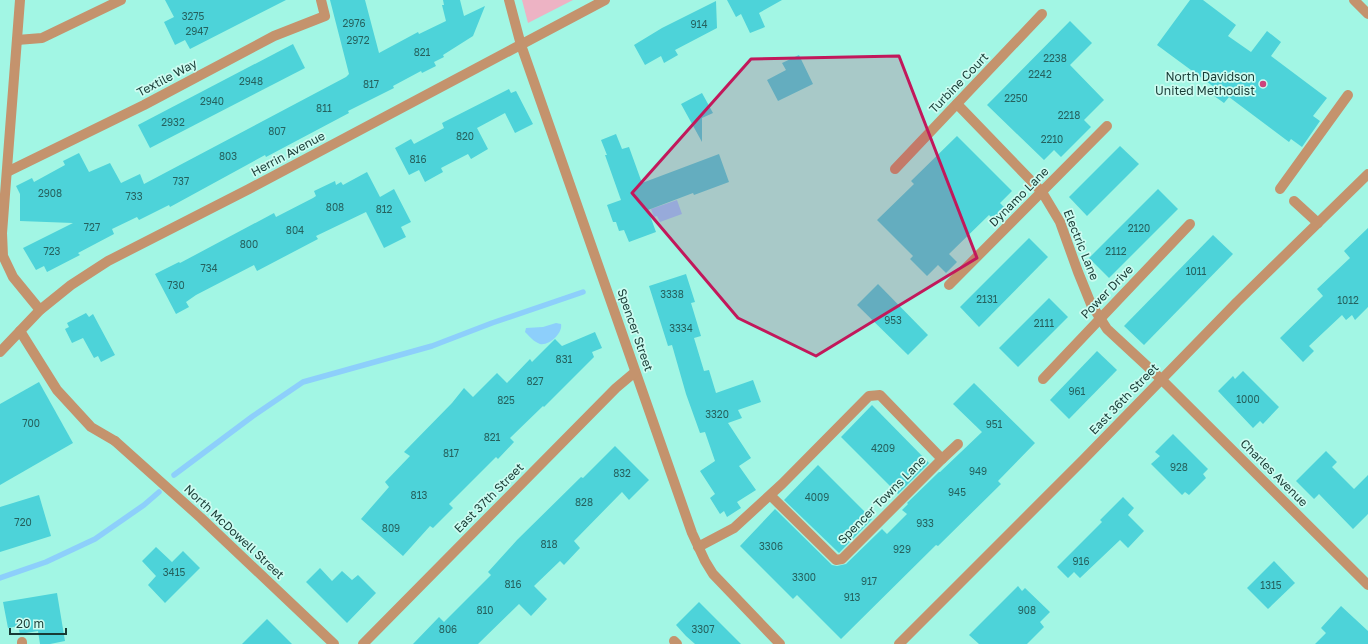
<svg xmlns="http://www.w3.org/2000/svg" width="1368" height="644" viewBox="0 0 1368 644" font-family="'Golos Text',sans-serif">
<style>
.green{fill:#edb3c4}
.water{fill:#8dcffb}
.lines{fill:none;stroke-linecap:round;stroke-linejoin:round}
.stream{stroke:#8dcffb;stroke-width:5.5}
.building{fill:#4dd3d9}
.service{stroke:#c4936d;stroke-width:10}
.minor{stroke:#c4936d;stroke-width:10}
.tertiary{stroke:#c4936d;stroke-width:10}
.marked{fill:#c2185b;fill-opacity:0.2;stroke:#c2185b;stroke-width:3;stroke-linejoin:round}
.poi-dot{fill:#ce447c;stroke:#ccfcf1;stroke-width:1.5}
.labels{text-anchor:middle;stroke-width:3.5;stroke-linejoin:round;paint-order:stroke}
.number-label{font-size:10px;fill:#25615e}
.poi-label{font-size:12px;fill:#183b35;stroke:#ccfcf1;text-anchor:end}
.street-label{font-size:12px;fill:#183b35;stroke:#ccfcf1}
</style>
<rect width="100%" height="100%" fill="#a2f6e4"/>
<path class="green" d="M 522,0 L 573,0 L 528,23 Z"/>
<g class="water">
<path d="M 677,200 L 682,214 L 660,222 L 657,216 L 654,217 L 651,209 Z"/>
<path d="M 556,323 L 561,324 C 563,333 549,346 540,344 C 534,342 529,336 525,332 L 526,328 L 543,327 Z"/>
</g>
<g class="lines">
<g class="stream">
<path d="M 174,475 L 253,416 L 303,382 L 432,346 L 492,323 L 583,292"/>
<path d="M 0,578 L 46,562 L 95,539 L 144,505 L 159,492"/>
</g>
</g>
<g class="building">
<path d="M 165,0 L 286,0 L 190,49 L 185,40 L 175,45 L 164,22 L 174,17 Z"/>
<path d="M 330,0 L 365,0 L 379,53 L 418,32 L 419,34 L 446,21 L 442,5 L 444,5 L 443,0 L 460,0 L 464,16 L 485,6 L 473,36 L 443,55 L 444,57 L 434,62 L 436,66 L 422,73 L 421,71 L 393,86 L 394,88 L 348,111 L 349,113 L 266,157 L 265,155 L 170,207 L 169,205 L 139,220 L 137,217 L 112,229 L 114,234 L 78,253 L 80,255 L 47,272 L 44,266 L 36,270 L 23,248 L 73,223 L 20,221 L 20,194 L 16,186 L 32,178 L 34,182 L 65,165 L 63,161 L 79,153 L 89,172 L 110,163 L 121,183 L 140,174 L 144,184 L 346,77 L 349,74 Z"/>
<path d="M 727,0 L 782,0 L 759,13 L 765,27 L 750,33 L 741,14 L 736,17 Z"/>
<path d="M 1190,0 L 1203,0 L 1236,25 L 1228,36 L 1251,52 L 1267,31 L 1281,42 L 1271,56 L 1327,98 L 1313,116 L 1320,121 L 1302,147 L 1291,139 L 1289,142 L 1229,97 L 1224,103 L 1210,93 L 1214,87 L 1157,45 Z"/>
<path d="M 716,1 L 717,28 L 675,50 L 678,55 L 664,63 L 661,56 L 645,65 L 634,45 L 662,28 Z"/>
<path d="M 1070,21 L 1092,43 L 1070,65 L 1104,100 L 1084,120 L 1091,127 L 1061,157 L 1054,150 L 1044,160 L 987,105 Z"/>
<path d="M 293,44 L 305,68 L 150,148 L 138,125 Z"/>
<path d="M 799,55 L 813,84 L 778,101 L 767,80 L 786,70 L 782,63 Z"/>
<path d="M 509,89 L 511,93 L 516,91 L 533,124 L 515,133 L 505,113 L 477,128 L 488,149 L 471,159 L 468,154 L 441,168 L 443,172 L 425,182 L 419,170 L 409,175 L 395,148 L 411,139 L 414,144 L 444,128 L 442,123 Z"/>
<path d="M 702,93 L 713,113 L 702,118 L 702,142 L 681,104 Z"/>
<path d="M 616,134 L 622,149 L 629,147 L 642,183 L 719,154 L 729,182 L 694,195 L 693,193 L 648,210 L 656,232 L 629,242 L 624,230 L 619,231 L 616,222 L 613,222 L 607,205 L 621,200 L 605,155 L 607,155 L 601,140 Z"/>
<path d="M 957,136 L 1012,191 L 1000,203 L 1008,211 L 997,223 L 989,215 L 949,254 L 957,262 L 946,273 L 938,265 L 927,276 L 910,259 L 913,256 L 877,220 L 914,184 L 911,181 Z"/>
<path d="M 1120,146 L 1139,164 L 1087,216 L 1069,197 Z"/>
<path d="M 367,172 L 380,197 L 394,189 L 411,222 L 401,227 L 406,237 L 384,248 L 366,212 L 316,236 L 318,239 L 257,271 L 254,265 L 196,295 L 186,302 L 189,307 L 176,314 L 155,274 L 179,262 L 180,263 L 274,213 L 276,217 L 313,198 L 316,196 L 314,191 L 335,181 L 336,185 L 341,182 L 343,185 Z"/>
<path d="M 1158,189 L 1178,209 L 1109,278 L 1089,258 Z"/>
<path d="M 1368,228 L 1368,307 L 1355,320 L 1352,315 L 1346,320 L 1342,315 L 1309,346 L 1314,351 L 1303,362 L 1280,338 L 1323,296 L 1317,289 L 1350,258 L 1344,251 Z"/>
<path d="M 1213,235 L 1233,254 L 1144,345 L 1124,326 Z"/>
<path d="M 1029,238 L 1048,257 L 979,327 L 960,307 Z"/>
<path d="M 686,274 L 695,302 L 691,303 L 701,336 L 694,338 L 704,371 L 709,370 L 716,393 L 753,380 L 761,402 L 738,410 L 742,418 L 728,423 L 751,458 L 739,466 L 756,490 L 737,502 L 741,508 L 727,517 L 724,511 L 720,514 L 710,498 L 715,494 L 700,471 L 715,461 L 705,432 L 700,433 L 686,394 L 672,345 L 668,346 L 649,286 Z"/>
<path d="M 878,284 L 928,335 L 908,355 L 857,305 Z"/>
<path d="M 1049,298 L 1068,317 L 1018,367 L 999,348 Z"/>
<path d="M 86,313 L 89,317 L 93,314 L 115,355 L 101,362 L 98,356 L 94,358 L 83,338 L 72,343 L 65,329 L 69,327 L 67,323 Z"/>
<path d="M 595,332 L 602,348 L 592,352 L 594,357 L 544,407 L 543,406 L 510,438 L 514,442 L 498,459 L 496,457 L 449,504 L 453,508 L 433,528 L 430,526 L 403,556 L 361,519 L 389,487 L 385,482 L 410,456 L 404,452 L 452,403 L 464,388 L 473,397 L 497,373 L 507,383 L 530,359 L 532,362 L 555,339 L 562,346 Z"/>
<path d="M 1097,351 L 1117,370 L 1069,419 L 1050,400 Z"/>
<path d="M 1243,371 L 1279,407 L 1263,424 L 1260,421 L 1253,428 L 1218,391 L 1233,376 L 1235,379 Z"/>
<path d="M 39,382 L 73,443 L 0,485 L 0,404 Z"/>
<path d="M 974,383 L 1035,443 L 998,481 L 1001,484 L 938,546 L 936,545 L 841,639 L 797,595 L 793,599 L 740,546 L 775,509 L 832,565 L 837,566 L 846,564 L 882,529 L 887,534 L 907,514 L 902,510 L 908,504 L 907,503 L 939,472 L 940,472 L 982,432 L 953,404 Z"/>
<path d="M 872,405 L 929,463 L 898,494 L 841,437 Z"/>
<path d="M 1173,434 L 1208,469 L 1203,474 L 1206,478 L 1189,495 L 1185,492 L 1182,495 L 1151,464 L 1160,456 L 1155,452 Z"/>
<path d="M 615,446 L 649,480 L 629,500 L 622,492 L 574,541 L 580,548 L 564,565 L 560,561 L 534,586 L 547,599 L 531,616 L 519,604 L 478,644 L 413,644 L 439,617 L 444,622 L 491,575 L 488,572 L 517,540 L 581,477 L 583,478 Z"/>
<path d="M 1326,451 L 1337,462 L 1332,467 L 1354,489 L 1368,475 L 1368,514 L 1353,529 L 1319,494 L 1314,499 L 1296,481 Z"/>
<path d="M 818,465 L 872,519 L 839,553 L 784,500 Z"/>
<path d="M 39,495 L 51,536 L 0,552 L 0,507 Z"/>
<path d="M 1123,497 L 1134,508 L 1128,515 L 1144,531 L 1128,548 L 1120,540 L 1080,578 L 1074,572 L 1068,578 L 1057,567 L 1102,522 L 1100,520 Z"/>
<path d="M 156,547 L 172,562 L 183,551 L 200,568 L 165,603 L 148,585 L 156,576 L 142,561 Z"/>
<path d="M 1274,561 L 1295,583 L 1268,609 L 1247,588 Z"/>
<path d="M 320,568 L 332,581 L 342,571 L 352,580 L 358,575 L 376,593 L 347,623 L 306,582 Z"/>
<path d="M 1018,586 L 1022,591 L 1025,588 L 1050,612 L 1040,622 L 1044,627 L 1027,644 L 979,644 L 969,635 Z"/>
<path d="M 57,593 L 65,641 L 50,644 L 40,644 L 38,631 L 20,634 L 18,626 L 8,628 L 3,602 Z"/>
<path d="M 699,602 L 741,644 L 695,644 L 686,636 L 676,625 Z"/>
<path d="M 1341,606 L 1368,631 L 1368,644 L 1315,644 L 1326,633 L 1321,628 Z"/>
<path d="M 267,619 L 292,644 L 242,644 Z"/>
</g>
<g class="lines">
<g class="service">
<path d="M 1354,0 L 1368,14"/>
<path d="M 895,169 L 1042,14"/>
<path d="M 1280,189 L 1348,95"/>
<path d="M 1294,201 L 1318,223"/>
<path d="M 949,285 L 1107,126"/>
<path d="M 20,331 L 57,390 L 91,427 L 115,441"/>
<path d="M 1043,379 L 1190,224"/>
<path d="M 942,459 L 958,444"/>
<path d="M 22,642 L 22,644"/>
</g>
<g class="minor">
<path d="M 20,0 L 2,233 L 3,256 L 13,277 L 40,310"/>
<path d="M 509,0 L 521,45 L 692,533 L 705,561 L 713,574 L 780,644"/>
<path d="M 17,40 L 42,38 L 121,0"/>
<path d="M 957,104 L 1042,192 L 1060,222 L 1078,272 L 1091,304 L 1107,329 L 1161,379 L 1368,585"/>
<path d="M 7,172 L 144,105 L 274,36 L 325,16 L 321,0"/>
<path d="M 0,352 L 40,310 L 71,285 L 108,261 L 249,189 L 605,0"/>
<path d="M 115,441 L 201,518 L 334,644"/>
<path d="M 698,547 L 734,528 L 782,484 L 869,396 L 880,395 L 942,459 L 842,559 L 836,560 L 770,495"/>
<path d="M 674,641 L 677,644"/>
<path d="M 363,644 L 616,388 L 635,372"/>
</g>
<path class="tertiary" d="M 899,644 L 1083,460 L 1237,302 L 1368,174"/>
</g>
<path class="marked" d="M 899,56 L 977,258 L 816,356 L 738,318 L 632,193 L 751,59 Z"/>
<circle class="poi-dot" cx="1263" cy="84" r="4"/>
<g class="labels">
<g class="number-label">
<text x="193" y="20">3275</text>
<text x="354" y="27">2976</text>
<text x="699" y="28">914</text>
<text x="197" y="35">2947</text>
<text x="358" y="44">2972</text>
<text x="422" y="56">821</text>
<text x="1055" y="62">2238</text>
<text x="1040" y="78">2242</text>
<text x="251" y="85">2948</text>
<text x="371" y="88">817</text>
<text x="1016" y="102">2250</text>
<text x="212" y="105">2940</text>
<text x="324" y="112">811</text>
<text x="1069" y="119">2218</text>
<text x="173" y="126">2932</text>
<text x="277" y="135">807</text>
<text x="465" y="140">820</text>
<text x="1052" y="143">2210</text>
<text x="228" y="160">803</text>
<text x="418" y="163">816</text>
<text x="181" y="185">737</text>
<text x="50" y="197">2908</text>
<text x="134" y="200">733</text>
<text x="335" y="211">808</text>
<text x="384" y="213">812</text>
<text x="92" y="231">727</text>
<text x="1139" y="232">2120</text>
<text x="295" y="234">804</text>
<text x="249" y="248">800</text>
<text x="52" y="255">723</text>
<text x="1116" y="255">2112</text>
<text x="209" y="272">734</text>
<text x="1196" y="275">1011</text>
<text x="176" y="289">730</text>
<text x="672" y="298">3338</text>
<text x="987" y="303">2131</text>
<text x="1348" y="304">1012</text>
<text x="893" y="324">953</text>
<text x="1044" y="327">2111</text>
<text x="681" y="332">3334</text>
<text x="564" y="363">831</text>
<text x="535" y="385">827</text>
<text x="1077" y="395">961</text>
<text x="1248" y="403">1000</text>
<text x="506" y="404">825</text>
<text x="717" y="418">3320</text>
<text x="31" y="427">700</text>
<text x="994" y="428">951</text>
<text x="492" y="441">821</text>
<text x="883" y="452">4209</text>
<text x="451" y="457">817</text>
<text x="1179" y="471">928</text>
<text x="978" y="475">949</text>
<text x="622" y="477">832</text>
<text x="957" y="496">945</text>
<text x="419" y="499">813</text>
<text x="817" y="501">4009</text>
<text x="584" y="506">828</text>
<text x="23" y="526">720</text>
<text x="925" y="527">933</text>
<text x="391" y="532">809</text>
<text x="549" y="548">818</text>
<text x="771" y="550">3306</text>
<text x="902" y="553">929</text>
<text x="1081" y="565">916</text>
<text x="174" y="576">3415</text>
<text x="804" y="581">3300</text>
<text x="869" y="585">917</text>
<text x="513" y="588">816</text>
<text x="1271" y="589">1315</text>
<text x="852" y="601">913</text>
<text x="485" y="614">810</text>
<text x="1027" y="614">908</text>
<text x="448" y="633">806</text>
<text x="703" y="633">3307</text>
</g>
<g class="poi-label">
<text x="1255" y="81">North Davidson<tspan x="1255" dy="14">United Methodist</tspan></text>
</g>
<g class="street-label">
<text transform="translate(167 78) rotate(-28)" y="4">Textile Way</text>
<text transform="translate(959 83) rotate(-46)" y="4">Turbine Court</text>
<text transform="translate(288 154) rotate(-28)" y="4">Herrin Avenue</text>
<text transform="translate(1019 197) rotate(-45)" y="4">Dynamo Lane</text>
<text transform="translate(1081 245) rotate(68)" y="4">Electric Lane</text>
<text transform="translate(1107 292) rotate(-46)" y="4">Power Drive</text>
<text transform="translate(635 330) rotate(71)" y="4">Spencer Street</text>
<text transform="translate(1124 399) rotate(-46)" y="4">East 36th Street</text>
<text transform="translate(1274 473) rotate(45)" y="4">Charles Avenue</text>
<text transform="translate(489 498) rotate(-45)" y="4">East 37th Street</text>
<text transform="translate(882 500) rotate(-45)" y="4">Spencer Towns Lane</text>
<text transform="translate(234 532) rotate(43)" y="4">North McDowell Street</text>
</g>
</g>
<path d="M10 628v6h56v-6" fill="none" stroke="#183b35" stroke-width="2"/>
<text x="16" y="628" font-size="12" fill="#183b35" stroke="#ccfcf1" stroke-width="3" paint-order="stroke">20 m</text>
</svg>
